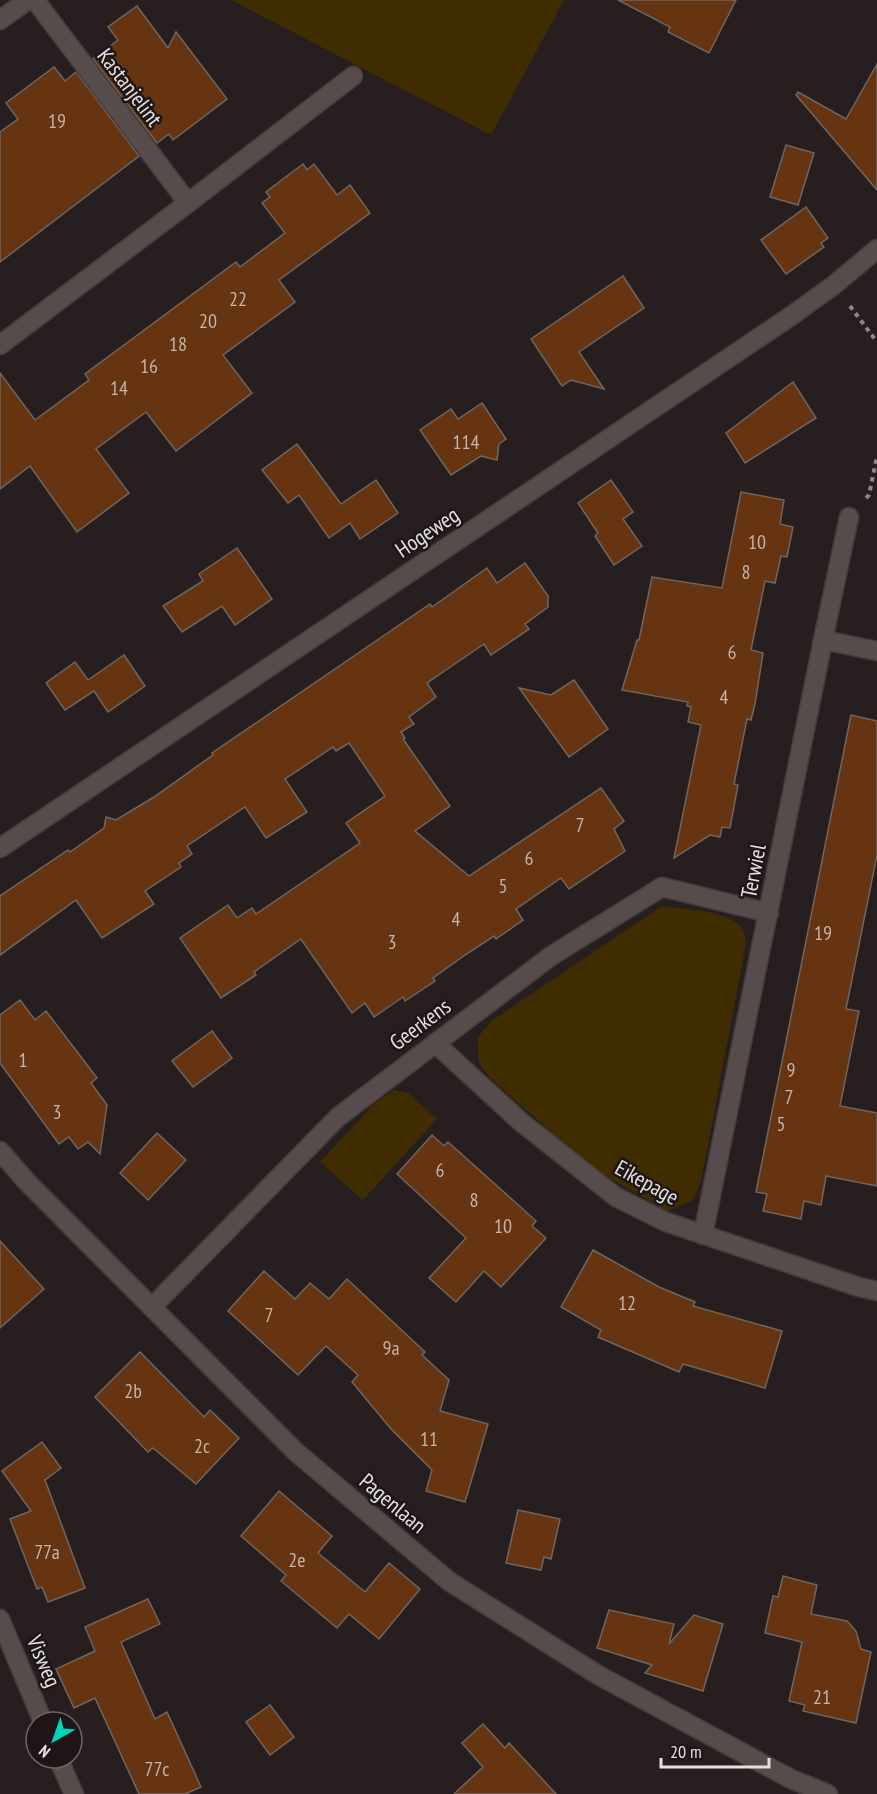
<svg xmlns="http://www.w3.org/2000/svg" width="877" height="1794" viewBox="0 0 877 1794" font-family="'PT Sans Narrow',sans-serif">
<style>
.green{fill:#3f2c00}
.building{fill:#663410;stroke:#6e6661;stroke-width:1.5}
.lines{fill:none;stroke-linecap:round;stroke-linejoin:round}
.lane-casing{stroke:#433c3c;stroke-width:21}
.street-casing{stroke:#433c3c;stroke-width:21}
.path{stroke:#8e8787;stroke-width:4;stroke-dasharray:4.5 4.5;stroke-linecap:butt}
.lane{stroke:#554c4b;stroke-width:18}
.street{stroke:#554c4b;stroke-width:18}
.labels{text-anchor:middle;stroke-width:5;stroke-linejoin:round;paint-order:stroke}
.number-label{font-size:20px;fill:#c5b4ab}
.street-label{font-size:22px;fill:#e5dfdf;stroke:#1e1616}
</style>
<rect width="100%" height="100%" fill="#271f1f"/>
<g class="green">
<path d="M 231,0 L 564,0 L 491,135 Z"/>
<path d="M 662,906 C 682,909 732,910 743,930 C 745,934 745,940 746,944 L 701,1182 L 692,1201 L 667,1211 L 592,1168 L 490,1078 L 479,1063 L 478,1049 L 478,1037 L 490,1022 Z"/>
<path d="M 394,1090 L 408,1093 L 437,1119 L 363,1200 L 320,1162 L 375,1103 Z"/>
</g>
<g class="building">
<path d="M 618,0 L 736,0 L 709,53 L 668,32 L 670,27 Z"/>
<path d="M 137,6 L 168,48 L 176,32 L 227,99 L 173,140 L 169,134 L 157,143 L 93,59 L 118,40 L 108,27 Z"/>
<path d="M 877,64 L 877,190 L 796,95 L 798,92 L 846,119 Z"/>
<path d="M 54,67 L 65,81 L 76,72 L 139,156 L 0,262 L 0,132 L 18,119 L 6,103 Z"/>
<path d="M 786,145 L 814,153 L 798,205 L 770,197 Z"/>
<path d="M 303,164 L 307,170 L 314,164 L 337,195 L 350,185 L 370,213 L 279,280 L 295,302 L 223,355 L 252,393 L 176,451 L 146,412 L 96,449 L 129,493 L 77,532 L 30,466 L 0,489 L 0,373 L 35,420 L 89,380 L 85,374 L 236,262 L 240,267 L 285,233 L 262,203 L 270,197 L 266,192 Z"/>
<path d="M 806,207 L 828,238 L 821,243 L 824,247 L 786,274 L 761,240 Z"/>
<path d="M 623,276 L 644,308 L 579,352 L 604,389 L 571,380 L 562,386 L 531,339 Z"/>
<path d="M 793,382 L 816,418 L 745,463 L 726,433 Z"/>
<path d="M 482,403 L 506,439 L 499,444 L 497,460 L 481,456 L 451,475 L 420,430 L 451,409 L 458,419 Z"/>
<path d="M 297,444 L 341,504 L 376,480 L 398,513 L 360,539 L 350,523 L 329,538 L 299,495 L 288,503 L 262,470 Z"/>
<path d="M 611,480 L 633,512 L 623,519 L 642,546 L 614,565 L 595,536 L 598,533 L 578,503 Z"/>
<path d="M 741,492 L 784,500 L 780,524 L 793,527 L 787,557 L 781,556 L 775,583 L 765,581 L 751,650 L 763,653 L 755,704 L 751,720 L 747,719 L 734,784 L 738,785 L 730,828 L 722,827 L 720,837 L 710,835 L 674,858 L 701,725 L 688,722 L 691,707 L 687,706 L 688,702 L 622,690 L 637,640 L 639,640 L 652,577 L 722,588 Z"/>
<path d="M 237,548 L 272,599 L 235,625 L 222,606 L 182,632 L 163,606 L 203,581 L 199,574 Z"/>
<path d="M 525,563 L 548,596 L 548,607 L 525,624 L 529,629 L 491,655 L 484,644 L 427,683 L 436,697 L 409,717 L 414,724 L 401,732 L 405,738 L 403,739 L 450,806 L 415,831 L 469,876 L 601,788 L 624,821 L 614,829 L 625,851 L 569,889 L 561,878 L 516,909 L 523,920 L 496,939 L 494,936 L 465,955 L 433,978 L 435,981 L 405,1001 L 403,997 L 374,1017 L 365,1003 L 352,1013 L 301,939 L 254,972 L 256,975 L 221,998 L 180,938 L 228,905 L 237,918 L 252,908 L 256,914 L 360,843 L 346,823 L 385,796 L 349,743 L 336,751 L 333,747 L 285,779 L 307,812 L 266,838 L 245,807 L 187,846 L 192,854 L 179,863 L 181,867 L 145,891 L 154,904 L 102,938 L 76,900 L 0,955 L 0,896 L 68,850 L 70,852 L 104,828 L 106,817 L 116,820 L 154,797 L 213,755 L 212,753 L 430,604 L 432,607 L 487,568 L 497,583 Z"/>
<path d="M 124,655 L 145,686 L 108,712 L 94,691 L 65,710 L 46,683 L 75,662 L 88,680 Z"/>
<path d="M 574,680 L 608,729 L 569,757 L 519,688 L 551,695 Z"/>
<path d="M 851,715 L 877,721 L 877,855 L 846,1009 L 859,1011 L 840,1106 L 877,1113 L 877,1186 L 826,1176 L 821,1205 L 804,1201 L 801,1219 L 763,1211 L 767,1194 L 756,1192 Z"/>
<path d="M 20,1000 L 35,1020 L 46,1011 L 97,1078 L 91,1083 L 107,1105 L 100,1154 L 88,1142 L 78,1149 L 69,1137 L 59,1144 L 0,1063 L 0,1015 Z"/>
<path d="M 212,1031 L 232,1058 L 193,1087 L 172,1061 Z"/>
<path d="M 157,1133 L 186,1160 L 148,1200 L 120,1173 Z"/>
<path d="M 432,1135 L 444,1146 L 448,1142 L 514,1201 L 536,1221 L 532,1226 L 546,1238 L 501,1287 L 484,1271 L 456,1302 L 429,1278 L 466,1238 L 397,1174 Z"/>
<path d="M 0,1241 L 44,1289 L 0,1328 Z"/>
<path d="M 593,1250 L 659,1287 L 695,1302 L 693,1306 L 782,1331 L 765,1388 L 683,1364 L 679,1372 L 598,1337 L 601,1330 L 561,1307 Z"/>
<path d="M 264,1271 L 295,1299 L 310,1283 L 329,1299 L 347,1279 L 425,1352 L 422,1355 L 449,1380 L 440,1411 L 488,1424 L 465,1502 L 426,1491 L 432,1470 L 391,1429 L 352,1382 L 358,1375 L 326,1346 L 298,1375 L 228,1311 Z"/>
<path d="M 140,1352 L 204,1417 L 210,1410 L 239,1438 L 196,1484 L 153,1448 L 148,1452 L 95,1397 Z"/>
<path d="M 42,1442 L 61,1468 L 45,1480 L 85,1588 L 48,1602 L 42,1587 L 37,1589 L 10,1519 L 31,1511 L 2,1471 Z"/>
<path d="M 279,1491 L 332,1536 L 318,1553 L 365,1592 L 389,1563 L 420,1589 L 379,1639 L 349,1614 L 337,1628 L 281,1581 L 286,1575 L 241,1536 Z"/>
<path d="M 518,1510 L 560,1519 L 551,1559 L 544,1557 L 541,1570 L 506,1563 Z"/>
<path d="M 783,1576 L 817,1585 L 811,1614 L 847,1621 L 856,1631 L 861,1649 L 871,1652 L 856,1723 L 803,1711 L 805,1705 L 789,1701 L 802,1642 L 765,1633 L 773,1596 L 778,1597 Z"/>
<path d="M 148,1599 L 160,1624 L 121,1642 L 155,1719 L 167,1712 L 201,1787 L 185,1794 L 139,1794 L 95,1698 L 74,1708 L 56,1669 L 95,1651 L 85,1627 Z"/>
<path d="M 609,1610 L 674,1624 L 669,1644 L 694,1615 L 723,1624 L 703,1691 L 645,1673 L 652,1665 L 597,1648 Z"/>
<path d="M 270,1705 L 294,1737 L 270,1755 L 246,1722 Z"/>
<path d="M 483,1724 L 505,1748 L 509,1743 L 556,1794 L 454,1794 L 483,1767 L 462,1743 Z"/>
</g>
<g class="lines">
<g class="lane-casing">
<path id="lane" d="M 0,20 L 28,0"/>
</g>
<g class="street-casing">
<g id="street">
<path d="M 35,0 L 188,203"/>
<path d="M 0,345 L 188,203 L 353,76"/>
<path d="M 823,640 L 877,651"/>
<path d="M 0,848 L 791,316 L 834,285 L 877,249"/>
<path d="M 435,1043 L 521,1122 L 616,1197 L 666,1222 L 859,1287 L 877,1291"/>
<path d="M 0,1151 L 26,1181 L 296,1452 L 450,1582 L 598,1675 L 791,1779 L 828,1794"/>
<path d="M 703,1235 L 823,640 L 849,517"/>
<path d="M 153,1306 L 338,1117 L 551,956 L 662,887 L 769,913"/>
<path d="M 0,1619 L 43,1722"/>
<path d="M 58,1758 L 74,1794"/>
</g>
</g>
<g class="path">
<path d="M 850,306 L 877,342"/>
<path d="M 866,498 L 869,495 L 877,456"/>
</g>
<use href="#lane" class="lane"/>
<use href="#street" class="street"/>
</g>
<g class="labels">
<g class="number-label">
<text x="57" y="128">19</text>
<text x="238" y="306">22</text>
<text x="208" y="328">20</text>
<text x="178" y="351">18</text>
<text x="149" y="373">16</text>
<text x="119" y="395">14</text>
<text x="466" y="449">114</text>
<text x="757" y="549">10</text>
<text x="746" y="579">8</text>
<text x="732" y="659">6</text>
<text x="724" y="704">4</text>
<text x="580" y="832">7</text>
<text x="529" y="865">6</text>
<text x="503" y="893">5</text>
<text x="456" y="926">4</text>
<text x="823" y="940">19</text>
<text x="392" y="949">3</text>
<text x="23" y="1067">1</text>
<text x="791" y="1077">9</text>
<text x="789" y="1104">7</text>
<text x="57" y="1119">3</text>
<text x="781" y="1131">5</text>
<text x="440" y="1177">6</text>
<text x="474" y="1207">8</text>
<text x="503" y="1233">10</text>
<text x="627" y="1310">12</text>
<text x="269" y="1322">7</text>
<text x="391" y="1355">9a</text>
<text x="133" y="1398">2b</text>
<text x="429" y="1446">11</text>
<text x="202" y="1453">2c</text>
<text x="47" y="1559">77a</text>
<text x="297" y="1567">2e</text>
<text x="822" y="1704">21</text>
<text x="157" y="1776">77c</text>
</g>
<g class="street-label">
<text transform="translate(130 87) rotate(53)" y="8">Kastanjelint</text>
<text transform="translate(427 532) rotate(-34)" y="8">Hogeweg</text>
<text transform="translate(753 871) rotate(-79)" y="8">Terwiel</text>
<text transform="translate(420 1024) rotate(-37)" y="8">Geerkens</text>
<text transform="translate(647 1182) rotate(29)" y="8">Eikepage</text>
<text transform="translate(393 1503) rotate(40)" y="8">Pagenlaan</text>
<text transform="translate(44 1661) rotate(67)" y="8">Visweg</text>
</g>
</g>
<g transform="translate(54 1740) rotate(220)"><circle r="28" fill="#1e1616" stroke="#6e6666" stroke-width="1.5"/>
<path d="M0-4.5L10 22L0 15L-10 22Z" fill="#00d5b7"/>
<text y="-9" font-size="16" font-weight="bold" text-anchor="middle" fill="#e5dfdf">N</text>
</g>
<path d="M661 1758v9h108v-9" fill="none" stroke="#e5dfdf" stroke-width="3"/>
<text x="670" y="1758" font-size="18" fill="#e5dfdf" stroke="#1e1616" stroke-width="4.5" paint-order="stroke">20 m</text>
</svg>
